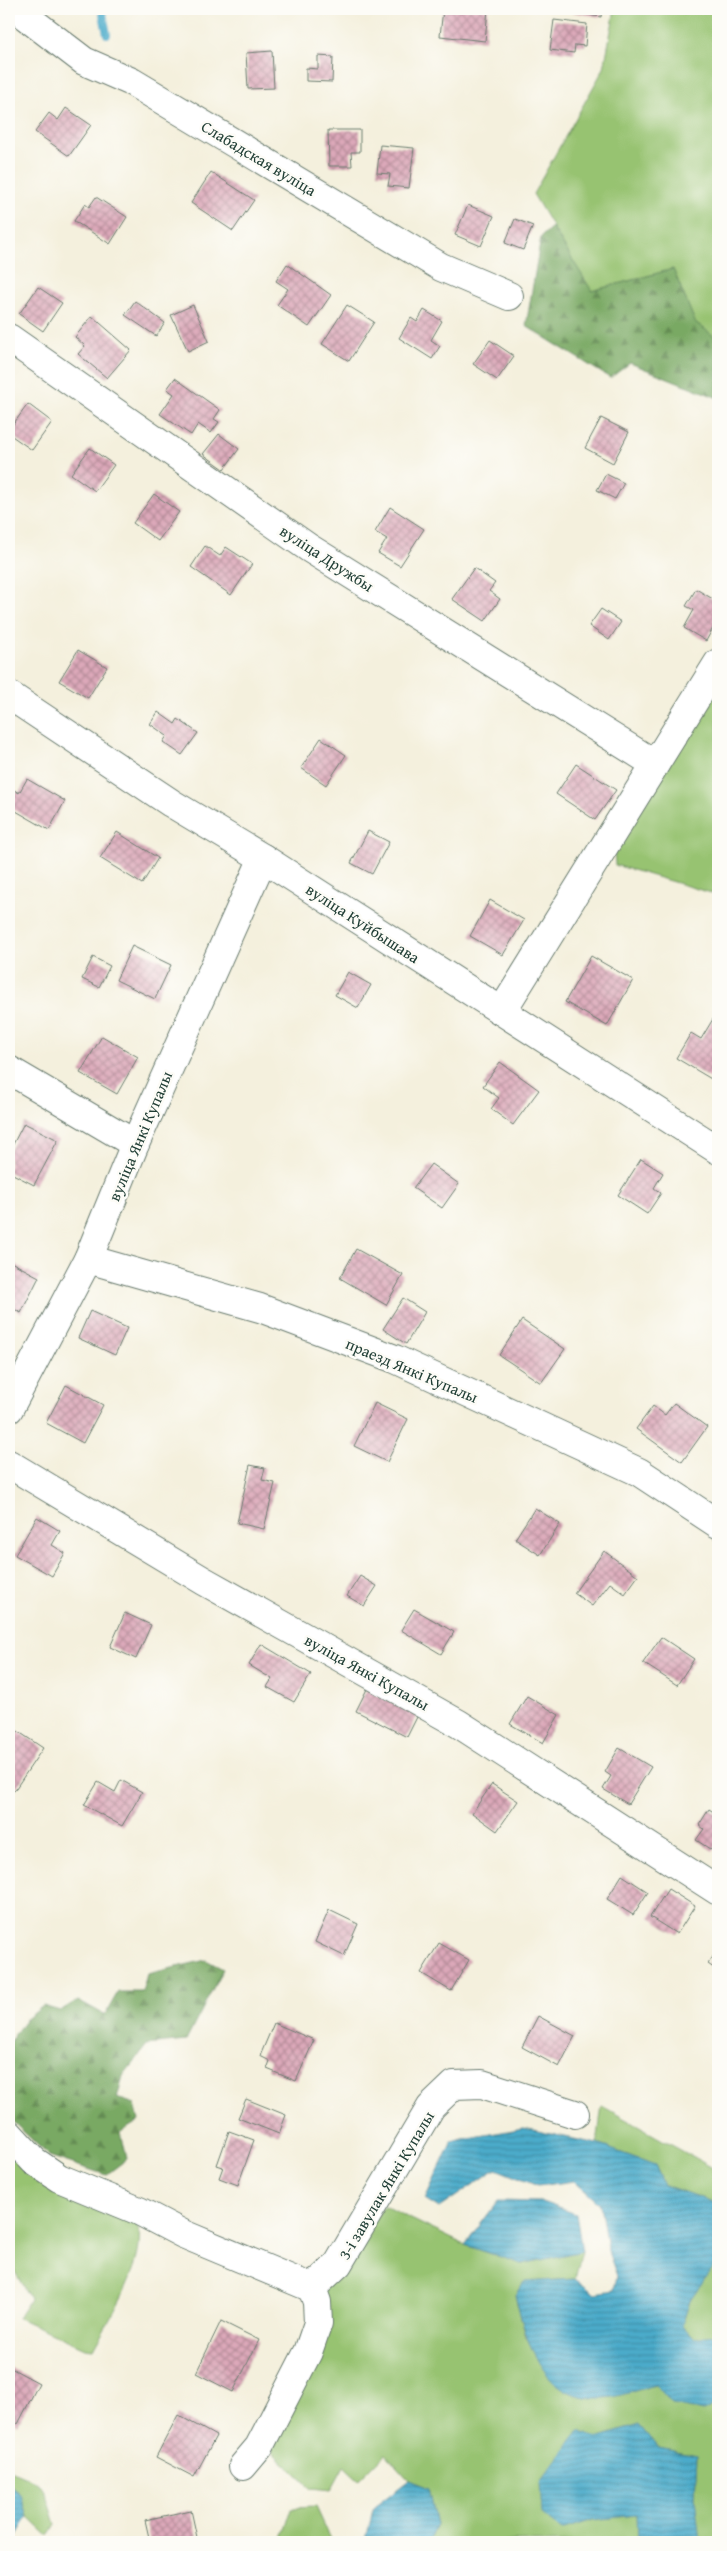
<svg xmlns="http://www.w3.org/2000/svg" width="727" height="2551" viewBox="0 0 727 2551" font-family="'Gentium Book Plus',serif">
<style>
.green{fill:#97c371;stroke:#5b8052}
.forest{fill:url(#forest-firs);stroke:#4c734c}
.water{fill:url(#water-rules);stroke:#35747f}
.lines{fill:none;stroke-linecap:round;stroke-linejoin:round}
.stream{stroke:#4babca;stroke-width:8}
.building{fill:url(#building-cross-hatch)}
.street-casing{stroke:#6a7c6f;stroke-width:30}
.street{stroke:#fff;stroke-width:28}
.labels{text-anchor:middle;stroke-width:5;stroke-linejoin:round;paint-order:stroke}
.street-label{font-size:16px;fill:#1f3d34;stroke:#fdfcf7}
</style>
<defs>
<pattern id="forest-firs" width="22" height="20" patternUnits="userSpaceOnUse" patternTransform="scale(1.25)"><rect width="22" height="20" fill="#79a963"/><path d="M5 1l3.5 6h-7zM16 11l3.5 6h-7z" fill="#638b52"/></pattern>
<pattern id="water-rules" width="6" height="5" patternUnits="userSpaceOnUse" patternTransform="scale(1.25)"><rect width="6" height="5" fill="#4babca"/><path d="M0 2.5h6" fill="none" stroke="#3e8ca5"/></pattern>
<pattern id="building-cross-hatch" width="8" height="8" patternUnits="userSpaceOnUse" patternTransform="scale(1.25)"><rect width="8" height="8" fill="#dca8b9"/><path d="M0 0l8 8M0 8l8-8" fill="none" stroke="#b28a97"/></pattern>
</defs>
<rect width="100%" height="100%" fill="#fdfcf7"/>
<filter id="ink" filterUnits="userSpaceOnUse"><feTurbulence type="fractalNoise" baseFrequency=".02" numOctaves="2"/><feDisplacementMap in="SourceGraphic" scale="10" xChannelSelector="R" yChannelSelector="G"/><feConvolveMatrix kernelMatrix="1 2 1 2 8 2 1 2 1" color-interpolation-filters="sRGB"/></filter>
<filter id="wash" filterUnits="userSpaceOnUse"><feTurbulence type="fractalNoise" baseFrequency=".0096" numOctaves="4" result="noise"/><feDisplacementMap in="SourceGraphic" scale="20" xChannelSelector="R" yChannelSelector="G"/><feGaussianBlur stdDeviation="1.12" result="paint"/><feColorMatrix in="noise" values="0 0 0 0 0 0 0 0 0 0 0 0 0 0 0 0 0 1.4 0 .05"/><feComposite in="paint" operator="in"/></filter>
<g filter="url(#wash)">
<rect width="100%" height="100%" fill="#f4f0dd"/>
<g class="green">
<path d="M 615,9 L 718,9 L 718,339 L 695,322 L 673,269 L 591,291 L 533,194 L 604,68 Z"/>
<path d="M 713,695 L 718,695 L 718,895 L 615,865 L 614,851 Z"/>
<path d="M 602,2106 L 718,2171 L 718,2204 L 664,2185 L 655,2165 L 597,2144 Z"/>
<path d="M 9,2152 L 136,2222 C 152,2255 109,2319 93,2349 L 85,2348 L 18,2318 L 30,2299 L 9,2261 Z"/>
<path d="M 384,2206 L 465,2245 L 522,2264 L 582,2251 L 575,2279 L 524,2282 L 515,2295 L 526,2337 L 603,2398 L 656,2385 L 703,2411 L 718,2403 L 718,2542 L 700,2542 L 698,2538 L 695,2497 L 697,2455 L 658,2448 L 639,2425 L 597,2438 L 561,2529 L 593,2520 L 636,2515 L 638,2542 L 429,2542 L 437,2525 L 429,2488 L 409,2480 L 385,2454 L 359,2480 L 344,2466 L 331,2490 L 311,2488 L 272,2451 L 324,2289 Z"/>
<path d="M 717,2260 L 718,2340 L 713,2335 L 694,2338 L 682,2325 L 691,2298 Z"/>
<path d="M 9,2470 C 47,2484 43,2487 55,2524 L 48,2536 L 28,2517 L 21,2495 L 9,2485 Z"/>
<path d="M 316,2507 L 330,2537 L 329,2542 L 281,2542 L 292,2508 Z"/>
</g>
<g class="forest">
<path d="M 552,227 L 592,291 L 673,269 L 695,322 L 718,339 L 718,398 L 630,363 L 610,378 L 526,326 L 541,237 Z"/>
<path d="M 206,1960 L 223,1969 L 186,2041 L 147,2045 L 123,2076 L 117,2098 L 135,2104 L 139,2121 L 121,2132 L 127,2159 L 106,2175 L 49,2156 L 9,2118 L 9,2043 L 24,2021 L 43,2006 L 60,2011 L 78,2000 L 105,2015 L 118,1992 L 142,1992 L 147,1974 Z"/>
</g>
<g class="water">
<path d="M 524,2128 L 597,2144 L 655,2165 L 664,2185 L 718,2204 L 718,2261 L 691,2298 L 682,2325 L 694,2338 L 713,2335 L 718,2340 L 718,2403 L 703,2411 L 673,2405 L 656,2385 C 639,2389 620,2397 603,2398 C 542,2401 527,2342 515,2295 L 524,2282 L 575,2279 L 594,2293 L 614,2290 L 617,2276 L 607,2249 L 600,2204 L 574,2181 L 538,2186 L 496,2169 L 439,2208 L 425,2199 L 452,2141 Z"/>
<path d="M 498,2201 L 542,2202 L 576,2214 L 582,2251 L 522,2264 L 465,2245 Z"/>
<path d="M 639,2425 L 658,2448 L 697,2455 L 695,2497 L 700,2542 L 573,2542 L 637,2542 L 636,2515 L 593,2520 L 562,2530 L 542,2515 L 540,2482 L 579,2431 L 597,2438 Z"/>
<path d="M 409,2480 L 429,2488 L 437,2525 L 429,2542 L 365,2542 L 374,2507 Z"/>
<path d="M 9,2485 L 21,2495 L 28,2517 L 13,2542 L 9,2542 Z"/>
</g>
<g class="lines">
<path class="stream" d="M 102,9 L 107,34"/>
</g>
<g id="blocks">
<g class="building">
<path d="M 443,9 L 488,9 L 485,41 L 440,36 Z"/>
<path d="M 573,9 L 602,9 L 601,17 L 572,12 Z"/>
<path d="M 554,20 L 587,24 L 585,46 L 575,45 L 574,53 L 550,50 Z"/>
<path d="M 272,51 L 274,88 L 248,89 L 246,53 Z"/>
<path d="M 318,56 L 333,57 L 332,82 L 306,81 L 306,68 L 318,69 Z"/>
<path d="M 66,108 L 91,125 L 69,156 L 35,132 L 49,113 L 58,120 Z"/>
<path d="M 328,130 L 360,130 L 360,152 L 351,152 L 352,166 L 329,166 Z"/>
<path d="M 380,145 L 414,148 L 409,188 L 388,186 L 390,174 L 377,173 Z"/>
<path d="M 211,172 L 254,200 L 233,231 L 191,203 Z"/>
<path d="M 96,197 L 127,217 L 110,244 L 74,221 L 85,204 L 89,207 Z"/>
<path d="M 468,205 L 494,216 L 481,246 L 455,235 Z"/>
<path d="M 515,219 L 533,226 L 523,250 L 505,243 Z"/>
<path d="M 287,264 L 331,295 L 309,327 L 277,305 L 288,289 L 276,281 Z"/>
<path d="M 38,287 L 62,303 L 43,331 L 19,314 Z"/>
<path d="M 135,301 L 165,323 L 156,336 L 125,315 Z"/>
<path d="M 193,305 L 209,341 L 188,351 L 171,315 Z"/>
<path d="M 347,305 L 374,322 L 349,361 L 322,344 Z"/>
<path d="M 424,310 L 442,321 L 431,340 L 440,346 L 432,359 L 399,338 L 411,318 L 417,322 Z"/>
<path d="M 92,316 L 131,350 L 107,378 L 78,354 L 85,346 L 75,337 Z"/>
<path d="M 490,340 L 514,356 L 497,380 L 473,364 Z"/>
<path d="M 175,378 L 220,410 L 214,419 L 219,422 L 211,433 L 198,424 L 191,435 L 160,414 L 174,394 L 167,389 Z"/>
<path d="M 28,404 L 52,422 L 32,450 L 9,434 L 9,430 Z"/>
<path d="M 601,418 L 629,432 L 613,463 L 585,448 Z"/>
<path d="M 219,434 L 239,449 L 224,469 L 203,454 Z"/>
<path d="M 90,448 L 114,465 L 95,491 L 71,474 Z"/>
<path d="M 606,474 L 624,483 L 615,499 L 597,490 Z"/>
<path d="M 154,494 L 179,512 L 158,541 L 133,523 Z"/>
<path d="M 390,507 L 424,529 L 400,566 L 378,553 L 387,539 L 375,532 Z"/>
<path d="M 205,546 L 220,556 L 226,547 L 252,564 L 231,595 L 191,567 Z"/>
<path d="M 474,568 L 495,583 L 489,591 L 500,599 L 485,621 L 452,599 Z"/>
<path d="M 696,589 L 718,602 L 718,619 L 706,641 L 684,628 L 694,610 L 686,606 Z"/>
<path d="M 601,609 L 621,622 L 609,640 L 589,626 Z"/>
<path d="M 78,650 L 107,667 L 88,698 L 59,681 Z"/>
<path d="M 158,712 L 175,724 L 178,719 L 198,733 L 182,755 L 163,742 L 167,736 L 150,724 Z"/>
<path d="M 321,738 L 346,755 L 326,785 L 301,768 Z"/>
<path d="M 576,764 L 616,790 L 595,820 L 556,794 Z"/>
<path d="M 27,779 L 65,801 L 49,830 L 9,807 L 9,787 L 19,793 Z"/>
<path d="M 368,831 L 389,842 L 372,874 L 351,863 Z"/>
<path d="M 117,832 L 158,858 L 142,884 L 100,858 Z"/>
<path d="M 490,900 L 524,920 L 503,955 L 470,936 Z"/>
<path d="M 132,946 L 171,965 L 155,999 L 116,980 Z"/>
<path d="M 591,956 L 633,980 L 607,1026 L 565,1002 Z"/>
<path d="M 93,957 L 110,966 L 99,987 L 82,979 Z"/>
<path d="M 348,972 L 371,985 L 358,1008 L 335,995 Z"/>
<path d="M 713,1019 L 718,1023 L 718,1083 L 676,1058 L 691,1033 L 701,1039 Z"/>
<path d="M 102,1036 L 138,1057 L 117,1094 L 80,1073 Z"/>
<path d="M 500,1062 L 539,1090 L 513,1125 L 491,1109 L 499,1098 L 483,1086 Z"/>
<path d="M 24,1123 L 58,1140 L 34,1185 L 9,1172 L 9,1152 Z"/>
<path d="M 641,1159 L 663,1173 L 654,1188 L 661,1193 L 647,1214 L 618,1195 Z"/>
<path d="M 431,1164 L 459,1184 L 442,1208 L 413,1188 Z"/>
<path d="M 356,1249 L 403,1275 L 386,1305 L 340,1278 Z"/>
<path d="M 9,1261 L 39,1277 L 21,1313 L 9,1306 Z"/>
<path d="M 403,1298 L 425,1312 L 406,1344 L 383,1329 Z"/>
<path d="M 90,1311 L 127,1328 L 115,1355 L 78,1338 Z"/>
<path d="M 522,1320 L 565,1349 L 541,1383 L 499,1355 Z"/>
<path d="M 66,1385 L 103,1405 L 83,1443 L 46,1423 Z"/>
<path d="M 375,1403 L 408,1419 L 387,1462 L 354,1446 Z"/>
<path d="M 674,1403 L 707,1427 L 682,1462 L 636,1429 L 653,1406 L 665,1415 Z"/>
<path d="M 250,1465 L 265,1468 L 262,1480 L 275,1483 L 264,1529 L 237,1523 Z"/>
<path d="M 535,1508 L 560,1524 L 540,1555 L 515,1539 Z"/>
<path d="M 37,1517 L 60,1531 L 52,1545 L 65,1553 L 52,1576 L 15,1555 Z"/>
<path d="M 604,1551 L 638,1576 L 625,1594 L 610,1583 L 592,1606 L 574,1593 Z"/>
<path d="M 360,1576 L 377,1586 L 364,1606 L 347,1596 Z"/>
<path d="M 414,1609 L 454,1632 L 441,1654 L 401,1630 Z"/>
<path d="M 125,1613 L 151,1625 L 136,1659 L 110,1647 Z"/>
<path d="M 661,1637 L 694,1659 L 677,1685 L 643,1663 Z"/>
<path d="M 261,1644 L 311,1674 L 294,1702 L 267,1687 L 272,1679 L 249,1665 Z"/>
<path d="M 367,1689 L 418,1715 L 407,1737 L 356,1711 Z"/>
<path d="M 527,1696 L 559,1715 L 543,1743 L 510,1724 Z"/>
<path d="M 16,1730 L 43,1748 L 14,1791 L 9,1788 L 9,1740 Z"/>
<path d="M 619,1748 L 651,1767 L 628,1804 L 603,1789 L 611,1776 L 605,1772 Z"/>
<path d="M 121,1780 L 142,1792 L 122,1826 L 84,1805 L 98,1782 L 115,1792 Z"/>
<path d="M 492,1784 L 518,1801 L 497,1831 L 472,1813 Z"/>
<path d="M 709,1809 L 718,1815 L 718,1844 L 713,1851 L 696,1840 L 704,1829 L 699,1825 Z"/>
<path d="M 622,1875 L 648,1892 L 633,1915 L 607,1899 Z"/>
<path d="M 668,1889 L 695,1906 L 677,1934 L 650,1917 Z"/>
<path d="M 329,1910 L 358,1924 L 344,1956 L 315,1942 Z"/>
<path d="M 439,1943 L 469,1960 L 451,1991 L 421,1973 Z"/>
<path d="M 718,1949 L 718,1971 L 708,1964 Z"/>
<path d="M 538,2016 L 575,2036 L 559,2067 L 522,2047 Z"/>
<path d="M 274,2023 L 314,2040 L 296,2081 L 267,2069 L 270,2061 L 260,2056 Z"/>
<path d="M 246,2099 L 286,2115 L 279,2134 L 238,2118 Z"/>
<path d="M 229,2131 L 254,2140 L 238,2185 L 219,2178 L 223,2167 L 217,2165 Z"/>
<path d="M 221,2321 L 259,2340 L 233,2392 L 196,2373 Z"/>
<path d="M 9,2367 L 39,2383 L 18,2424 L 9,2419 Z"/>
<path d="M 178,2415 L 216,2436 L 194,2477 L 156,2457 Z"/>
<path d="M 191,2510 L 198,2542 L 150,2542 L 145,2520 Z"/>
</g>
</g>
</g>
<g filter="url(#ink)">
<use href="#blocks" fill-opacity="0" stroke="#6a7c6f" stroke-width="1"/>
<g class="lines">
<g class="street-casing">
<g id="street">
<path d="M 16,9 L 84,61 L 132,82 L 441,267 L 509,296"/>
<path d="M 9,338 L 309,548 L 655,764"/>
<path d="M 9,695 L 171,803 L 263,858 L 718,1150"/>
<path d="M 502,1011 L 718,663"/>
<path d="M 9,1070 L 135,1144"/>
<path d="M 88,1259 L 260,1308 L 395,1359 L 639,1472 L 718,1524"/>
<path d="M 9,1409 L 88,1259 L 135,1144 L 263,858"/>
<path d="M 9,1464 L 204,1581 L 459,1724 L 718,1891"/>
<path d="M 9,2134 L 34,2161 L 59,2178 L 139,2211 L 183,2234 L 312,2288"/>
<path d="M 243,2466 L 259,2447 L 308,2352 L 318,2323 L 317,2302 L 312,2288 L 338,2264 L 431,2107 L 454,2085 L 482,2084 L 575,2114"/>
</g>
</g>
<use href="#street" class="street"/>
</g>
</g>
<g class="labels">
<g class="street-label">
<text transform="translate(259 158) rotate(31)" y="6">Слабадская вуліца</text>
<text transform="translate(327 558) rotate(33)" y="6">вуліца Дружбы</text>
<text transform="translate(363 923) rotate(33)" y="6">вуліца Куйбышава</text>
<text transform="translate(140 1136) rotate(-67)" y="6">вуліца Янкі Купалы</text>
<text transform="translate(412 1370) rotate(23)" y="6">праезд Янкі Купалы</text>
<text transform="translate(367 1672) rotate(29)" y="6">вуліца Янкі Купалы</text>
<text transform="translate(386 2185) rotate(-59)" y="6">3-і завулак Янкі Купалы</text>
</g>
</g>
<rect width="727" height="2551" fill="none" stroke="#fdfcf7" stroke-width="30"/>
</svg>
